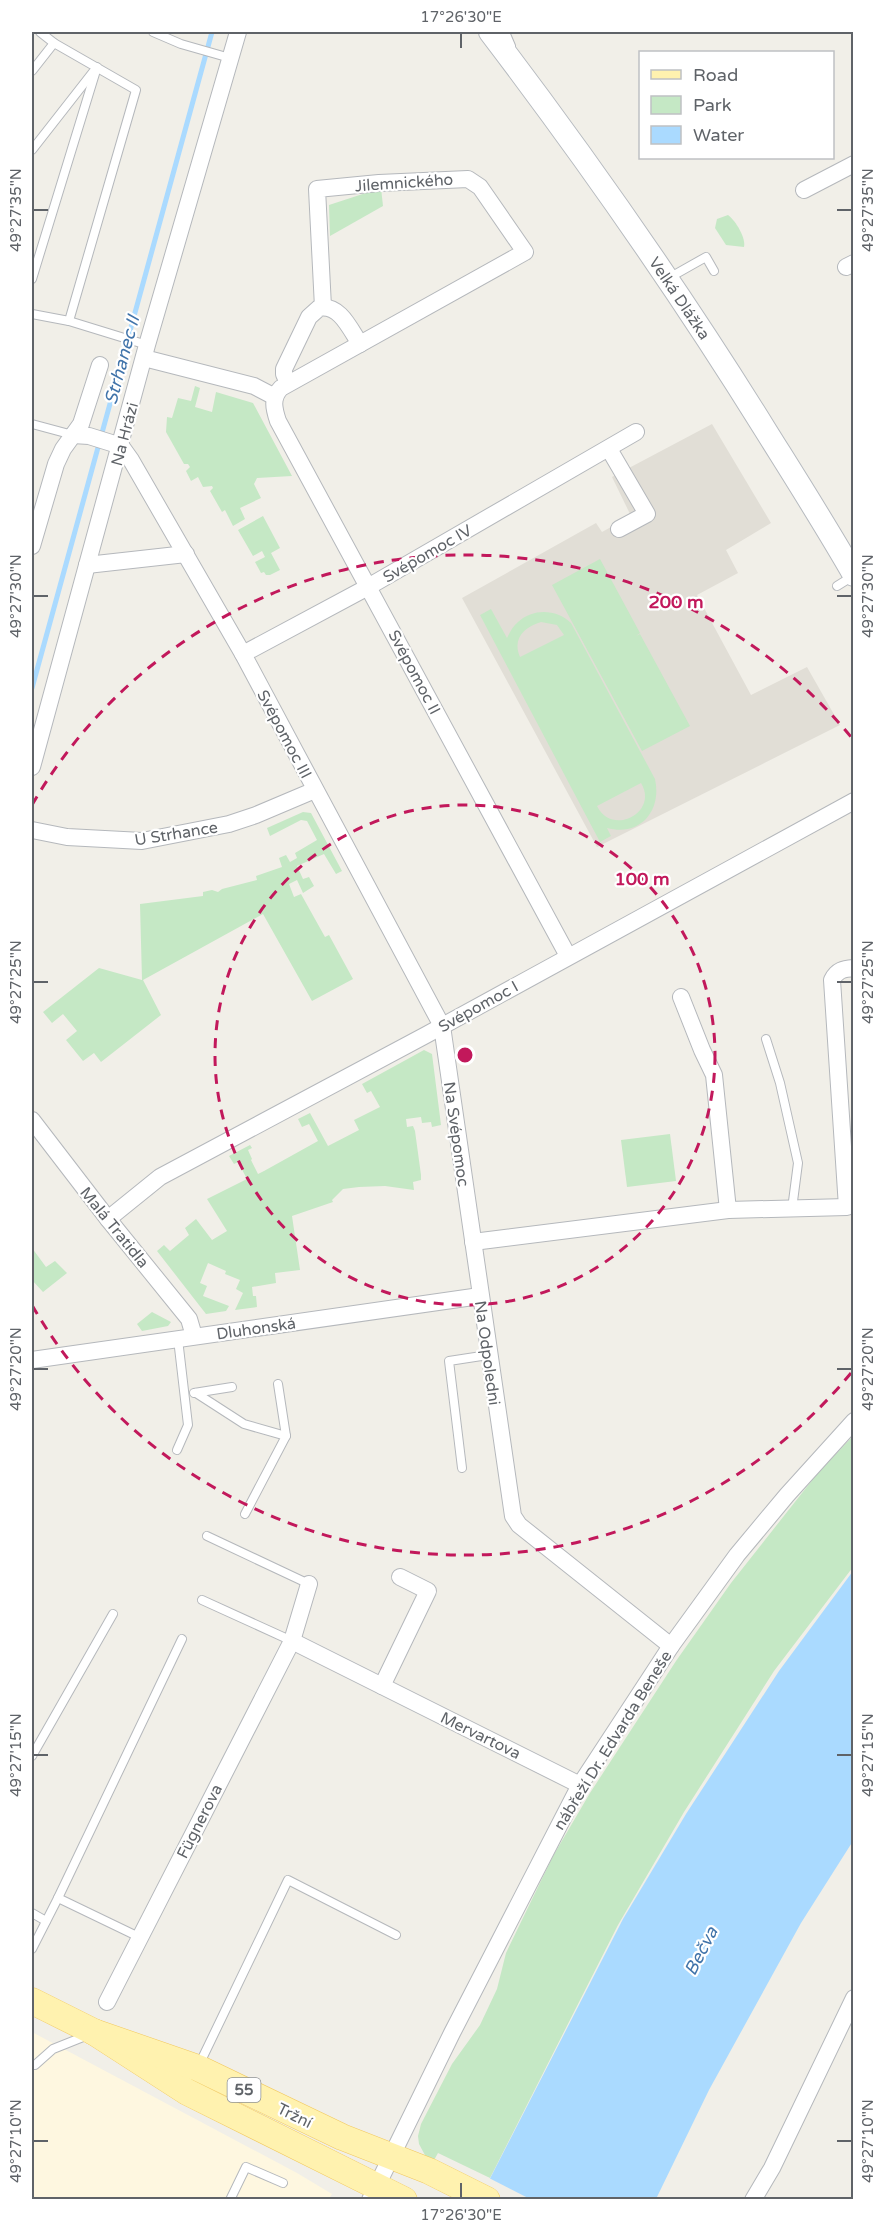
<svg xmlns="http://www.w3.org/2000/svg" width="885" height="2231" viewBox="0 0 885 2231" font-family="'Varela Round',sans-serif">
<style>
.commercial{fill:#fef7e0}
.education{fill:#e1ded6}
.green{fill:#c5e8c5;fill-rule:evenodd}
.water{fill:#aadaff}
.pier{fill:#f1efe8}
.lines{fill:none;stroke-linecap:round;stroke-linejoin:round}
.stream{stroke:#aadaff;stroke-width:5}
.lane-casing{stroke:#b5b8bc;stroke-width:10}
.street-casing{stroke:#b5b8bc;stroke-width:18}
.secondary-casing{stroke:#b6babf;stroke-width:24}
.primary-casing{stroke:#f2c960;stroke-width:27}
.lane{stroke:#fff;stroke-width:8}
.street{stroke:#fff;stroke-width:16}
.secondary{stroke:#fff;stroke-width:22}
.primary{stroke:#fff2af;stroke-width:26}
.ticks{fill:none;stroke:#5f6368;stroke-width:2}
.ring{fill:none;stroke:#c2185b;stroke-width:3;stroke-dasharray:10 8}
.labels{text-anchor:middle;stroke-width:4.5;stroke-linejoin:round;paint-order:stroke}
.shield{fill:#fff;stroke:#8f9295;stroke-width:1.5}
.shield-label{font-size:15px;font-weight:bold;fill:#5f6368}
.street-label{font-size:16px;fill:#5f6368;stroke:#fff}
.water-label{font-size:18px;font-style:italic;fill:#4174aa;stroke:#fff}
.centre{fill:#c2185b;stroke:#fff;stroke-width:3}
.ring-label{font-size:18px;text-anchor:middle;font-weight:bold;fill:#c2185b;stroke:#fff;stroke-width:4.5;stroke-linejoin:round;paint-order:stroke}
.neatline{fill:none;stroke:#5f6368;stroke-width:2}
.ticks-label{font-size:15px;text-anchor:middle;fill:#5f6368}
</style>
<rect width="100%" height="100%" fill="#f1efe8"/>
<path class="commercial" d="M 32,2032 L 297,2173 L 332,2194 L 329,2199 L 32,2199 Z"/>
<path class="education" d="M 712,424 L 771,523 L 726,550 L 738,573 L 697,595 L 751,695 L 807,667 L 840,725 L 597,847 L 462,598 L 596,523 L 602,532 L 631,516 L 612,477 Z"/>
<g class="green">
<path d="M 381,188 L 383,206 L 330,236 L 329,205 Z"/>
<path d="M 728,215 C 736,221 746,238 744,247 L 726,245 L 715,228 L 717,219 Z"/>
<path d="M 195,386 L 200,388 L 195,407 L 212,412 L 216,392 L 253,403 L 292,476 L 257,478 L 254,484 L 261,498 L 240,508 L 245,519 L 233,526 L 225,510 L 222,512 L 210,491 L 213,488 L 212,486 L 203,487 L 198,477 L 191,481 L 186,471 L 190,467 L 188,464 L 184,464 L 166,432 L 167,417 L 172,418 L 178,398 L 191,401 Z"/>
<path d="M 263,516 L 280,548 L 271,553 L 280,570 L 270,575 L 266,575 L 264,572 L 261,573 L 255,562 L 265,557 L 262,551 L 253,556 L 238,530 Z"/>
<path d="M 600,559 L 640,633 L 636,636 L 640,634 L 690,726 L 642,751 L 552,585 Z"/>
<path d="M 491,609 L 507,638 C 510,632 513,626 518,622 C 533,608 557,609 571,623 L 655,779 C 662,810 641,837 607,828 L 611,836 L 600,842 L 480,615 ZM 541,622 L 557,625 L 564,635 L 520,657 C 512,639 524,627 541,622 ZM 641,783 C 659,812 612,837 597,806 Z"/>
<path d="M 303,812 L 311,813 L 342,871 L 336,874 L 324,854 L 297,866 L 303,879 L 309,877 L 314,886 L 303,893 L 297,880 L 289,884 L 294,897 L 301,894 L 325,937 L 329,935 L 353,979 L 312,1001 L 263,914 L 143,980 L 161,1015 L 101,1062 L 94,1053 L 83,1061 L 66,1040 L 77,1031 L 63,1014 L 52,1023 L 43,1012 L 99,968 L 142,980 L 140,904 L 203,896 L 203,892 L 212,890 L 218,892 L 222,889 L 257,880 L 256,876 L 282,867 L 279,858 L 286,855 L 290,862 L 297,858 L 295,853 L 317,840 L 307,821 L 301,820 L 270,836 L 267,828 Z"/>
<path d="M 424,1050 L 432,1054 L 441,1125 L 432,1127 L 431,1122 L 422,1123 L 421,1117 L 406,1119 L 407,1127 L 413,1126 L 415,1131 L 421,1175 L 421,1180 L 413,1182 L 414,1190 L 385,1186 L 359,1187 L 343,1189 L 332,1200 L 333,1202 L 292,1216 L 300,1270 L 275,1273 L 276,1283 L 252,1287 L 253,1296 L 256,1296 L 257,1307 L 235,1310 L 243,1293 L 236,1289 L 240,1280 L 225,1274 L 226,1271 L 208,1263 L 200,1283 L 207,1286 L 203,1296 L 229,1306 L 226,1311 L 206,1314 L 157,1251 L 164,1245 L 170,1251 L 189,1235 L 185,1228 L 196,1219 L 212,1240 L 227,1231 L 207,1199 L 247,1179 L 238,1162 L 234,1164 L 229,1156 L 250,1145 L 252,1148 L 248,1150 L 252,1159 L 251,1160 L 258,1174 L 264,1171 L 318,1141 L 309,1124 L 302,1127 L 298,1119 L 310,1113 L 328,1146 L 359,1130 L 354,1120 L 380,1107 L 371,1091 L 367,1093 L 362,1084 Z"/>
<path d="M 670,1134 L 676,1181 L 627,1187 L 621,1140 Z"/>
<path d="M 32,1248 L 46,1267 L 55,1261 L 67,1273 L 43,1292 L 32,1280 Z"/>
<path d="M 152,1312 L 171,1322 L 168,1326 L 142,1331 L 137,1324 Z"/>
<path d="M 853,1436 L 853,1567 L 774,1671 L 684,1812 L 618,1925 L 490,2178 L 438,2153 L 433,2162 L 426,2157 L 419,2144 L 418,2136 L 421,2124 L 452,2064 L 480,2025 L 497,1989 L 506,1953 L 553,1856 L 590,1793 L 676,1661 L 731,1583 L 817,1474 Z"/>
</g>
<path class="water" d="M 853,1571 L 853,1841 L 801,1923 L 709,2090 L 656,2199 L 479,2200 L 623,1919 L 686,1814 L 779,1671 Z"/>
<path class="pier" d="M 487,2177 L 532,2200 L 476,2200 Z"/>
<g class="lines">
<path class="stream" d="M 32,688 L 212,32"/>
<g class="lane-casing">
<g id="lane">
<path d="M 40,32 L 54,43"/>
<path d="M 153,32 L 181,44 L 230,58"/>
<path d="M 505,32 L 511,46"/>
<path d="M 32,71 L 54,43 L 136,90 L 69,321"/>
<path d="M 32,150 L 93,72"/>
<path d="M 32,279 L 97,67"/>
<path d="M 667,279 L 706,257 L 714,271"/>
<path d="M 32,314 L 69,321 L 147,345"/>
<path d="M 32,424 L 73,435"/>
<path d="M 837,586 L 853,576"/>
<path d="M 766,1039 L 780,1083 L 798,1163 L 792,1209"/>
<path d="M 194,1393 L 232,1387"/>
<path d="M 196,1393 L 244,1424 L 286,1436"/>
<path d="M 177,1450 L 188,1425 L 178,1339"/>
<path d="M 462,1468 L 449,1361 L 488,1355"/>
<path d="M 245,1514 L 286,1436 L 278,1384"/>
<path d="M 207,1536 L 309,1584"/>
<path d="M 202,1600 L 292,1641"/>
<path d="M 32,1756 L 113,1614"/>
<path d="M 32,1913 L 46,1921"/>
<path d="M 139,1937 L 58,1898 L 182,1639"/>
<path d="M 32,1949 L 58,1898"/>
<path d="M 32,2065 L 35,2065 L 53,2049 L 88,2035"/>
<path d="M 199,2065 L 288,1880 L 396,1935"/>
<path d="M 230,2200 L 246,2167 L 283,2183"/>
</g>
</g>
<g class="street-casing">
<g id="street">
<path d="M 804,190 L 854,164"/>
<path d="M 846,267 L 854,263"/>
<path d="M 323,307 L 317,189 L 379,183 L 468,179 L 480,187 L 525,252 L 281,388 C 271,398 274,409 278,421 L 568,956"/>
<path d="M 144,358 L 254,386 L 275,397"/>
<path d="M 288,383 L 284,374 L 284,369 L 309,317 L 319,308 C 340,304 350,329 360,344"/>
<path d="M 73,435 L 89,436 L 121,446"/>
<path d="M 121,446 L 131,460 L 243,654 L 442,1026 L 513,1516 L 519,1525 L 671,1646"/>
<path d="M 609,449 L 647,514 L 619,529"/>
<path d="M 32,546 L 56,464 L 63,449 L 81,424 L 100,365"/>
<path d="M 87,565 L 186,554"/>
<path d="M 243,654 L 368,587 L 636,432"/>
<path d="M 32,767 L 147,345 L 238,32"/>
<path d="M 32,830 L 67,837 L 142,841 L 229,824 L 256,815 L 315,790"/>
<path d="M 681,997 L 702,1050 L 714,1075 L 728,1210"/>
<path d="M 32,1120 L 108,1219 L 189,1319 L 194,1336"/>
<path d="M 108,1219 L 160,1177 L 426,1035 L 854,801"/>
<path d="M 473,1242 L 728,1210 L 847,1207 L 832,980 C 837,970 843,969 854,968"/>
<path d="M 32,1360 L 480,1296"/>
<path d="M 292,1641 L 580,1785"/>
<path d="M 382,1686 L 428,1591 L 400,1577"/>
<path d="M 107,2002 L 292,1641 L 309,1584"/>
<path d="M 370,2200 L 452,2033 L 580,1785 L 671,1646 L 737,1555 L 787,1495 L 854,1421"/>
<path d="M 753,2200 L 772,2168 L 854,1998"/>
</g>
</g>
<g class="secondary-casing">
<path id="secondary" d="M 490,32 C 588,161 681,294 766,431 C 796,479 826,526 854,575"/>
</g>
<g class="primary-casing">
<g id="primary">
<path d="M 32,2001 L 94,2032 L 187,2092 L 404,2200"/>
<path d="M 94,2032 L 198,2068 L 342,2137 L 429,2171 L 487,2200"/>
</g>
</g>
<use href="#lane" class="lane"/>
<use href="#street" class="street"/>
<use href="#secondary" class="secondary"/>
<use href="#primary" class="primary"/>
</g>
<path class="ticks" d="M 461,33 L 461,48M 33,210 L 48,210M 837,210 L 852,210M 33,596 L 48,596M 837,596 L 852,596M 33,982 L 48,982M 837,982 L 852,982M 33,1369 L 48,1369M 837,1369 L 852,1369M 33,1755 L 48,1755M 837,1755 L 852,1755M 33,2141 L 48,2141M 837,2141 L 852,2141M 461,2183 L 461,2198"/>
<g class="ring">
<circle cx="465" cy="1055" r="250"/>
<path d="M851 1373A500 500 0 0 1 32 1305M32 805A500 500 0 0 1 851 737"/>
</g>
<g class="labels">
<rect class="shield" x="227.5" y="2078" width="33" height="24" rx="4.5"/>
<g class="shield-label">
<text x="244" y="2095">55</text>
</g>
<g class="street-label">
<text transform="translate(404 182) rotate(-4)" y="6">Jilemnického</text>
<text transform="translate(680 298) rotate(56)" y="6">Velká Dlážka</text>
<text transform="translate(124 434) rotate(-75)" y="6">Na Hrázi</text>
<text transform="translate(427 553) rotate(-30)" y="6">Svépomoc IV</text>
<text transform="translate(415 672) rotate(62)" y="6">Svépomoc II</text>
<text transform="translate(285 734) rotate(62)" y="6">Svépomoc III</text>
<text transform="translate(176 833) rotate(-9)" y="6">U Strhance</text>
<text transform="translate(478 1006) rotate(-29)" y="6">Svépomoc I</text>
<text transform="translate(457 1134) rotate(82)" y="6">Na Svépomoc</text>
<text transform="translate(115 1227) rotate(51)" y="6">Malá Tratidla</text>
<text transform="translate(256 1328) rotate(-8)" y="6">Dluhonská</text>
<text transform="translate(488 1353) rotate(82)" y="6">Na Odpoledni</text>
<text transform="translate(481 1735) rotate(26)" y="6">Mervartova</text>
<text transform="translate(612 1740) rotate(-58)" y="6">nábřeží Dr. Edvarda Beneše</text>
<text transform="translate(199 1821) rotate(-63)" y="6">Fügnerova</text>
<text transform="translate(295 2115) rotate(26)" y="6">Tržní</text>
</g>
<g class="water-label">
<text transform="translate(122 360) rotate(-75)" y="6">Strhanec II</text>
<text transform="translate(701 1951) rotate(-63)" y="6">Bečva</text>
</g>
</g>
<circle cx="465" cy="1055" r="9" class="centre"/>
<g class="ring-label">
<text x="676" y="608">200 m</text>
<text x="642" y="885">100 m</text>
</g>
<rect width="885" height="2231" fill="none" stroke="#ffffff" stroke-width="66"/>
<rect x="639" y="51" width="195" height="108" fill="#ffffff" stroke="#bfc1c3" stroke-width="1.5"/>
<rect x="651" y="70" width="30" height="9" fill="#fff2af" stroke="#bfc1c3" stroke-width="1.5"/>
<text x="693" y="81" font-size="18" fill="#5f6368">Road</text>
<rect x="651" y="96" width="30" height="18" fill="#c5e8c5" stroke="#bfc1c3" stroke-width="1.5"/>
<text x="693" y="111" font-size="18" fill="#5f6368">Park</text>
<rect x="651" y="126" width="30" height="18" fill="#aadaff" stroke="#bfc1c3" stroke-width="1.5"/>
<text x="693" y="141" font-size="18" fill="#5f6368">Water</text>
<rect x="33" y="33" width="819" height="2165" class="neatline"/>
<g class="ticks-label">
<text x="461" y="22">17°26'30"E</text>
<text transform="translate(16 210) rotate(-90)" y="5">49°27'35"N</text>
<text transform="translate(868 210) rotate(-90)" y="5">49°27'35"N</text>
<text transform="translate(16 596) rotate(-90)" y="5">49°27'30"N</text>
<text transform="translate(868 596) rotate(-90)" y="5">49°27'30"N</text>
<text transform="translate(16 982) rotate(-90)" y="5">49°27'25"N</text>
<text transform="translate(868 982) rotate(-90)" y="5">49°27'25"N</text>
<text transform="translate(16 1369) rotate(-90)" y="5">49°27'20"N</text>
<text transform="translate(868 1369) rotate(-90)" y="5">49°27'20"N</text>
<text transform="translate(16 1755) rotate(-90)" y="5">49°27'15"N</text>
<text transform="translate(868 1755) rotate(-90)" y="5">49°27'15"N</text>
<text transform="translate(16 2141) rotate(-90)" y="5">49°27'10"N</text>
<text transform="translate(868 2141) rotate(-90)" y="5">49°27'10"N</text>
<text x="461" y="2220">17°26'30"E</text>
</g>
</svg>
